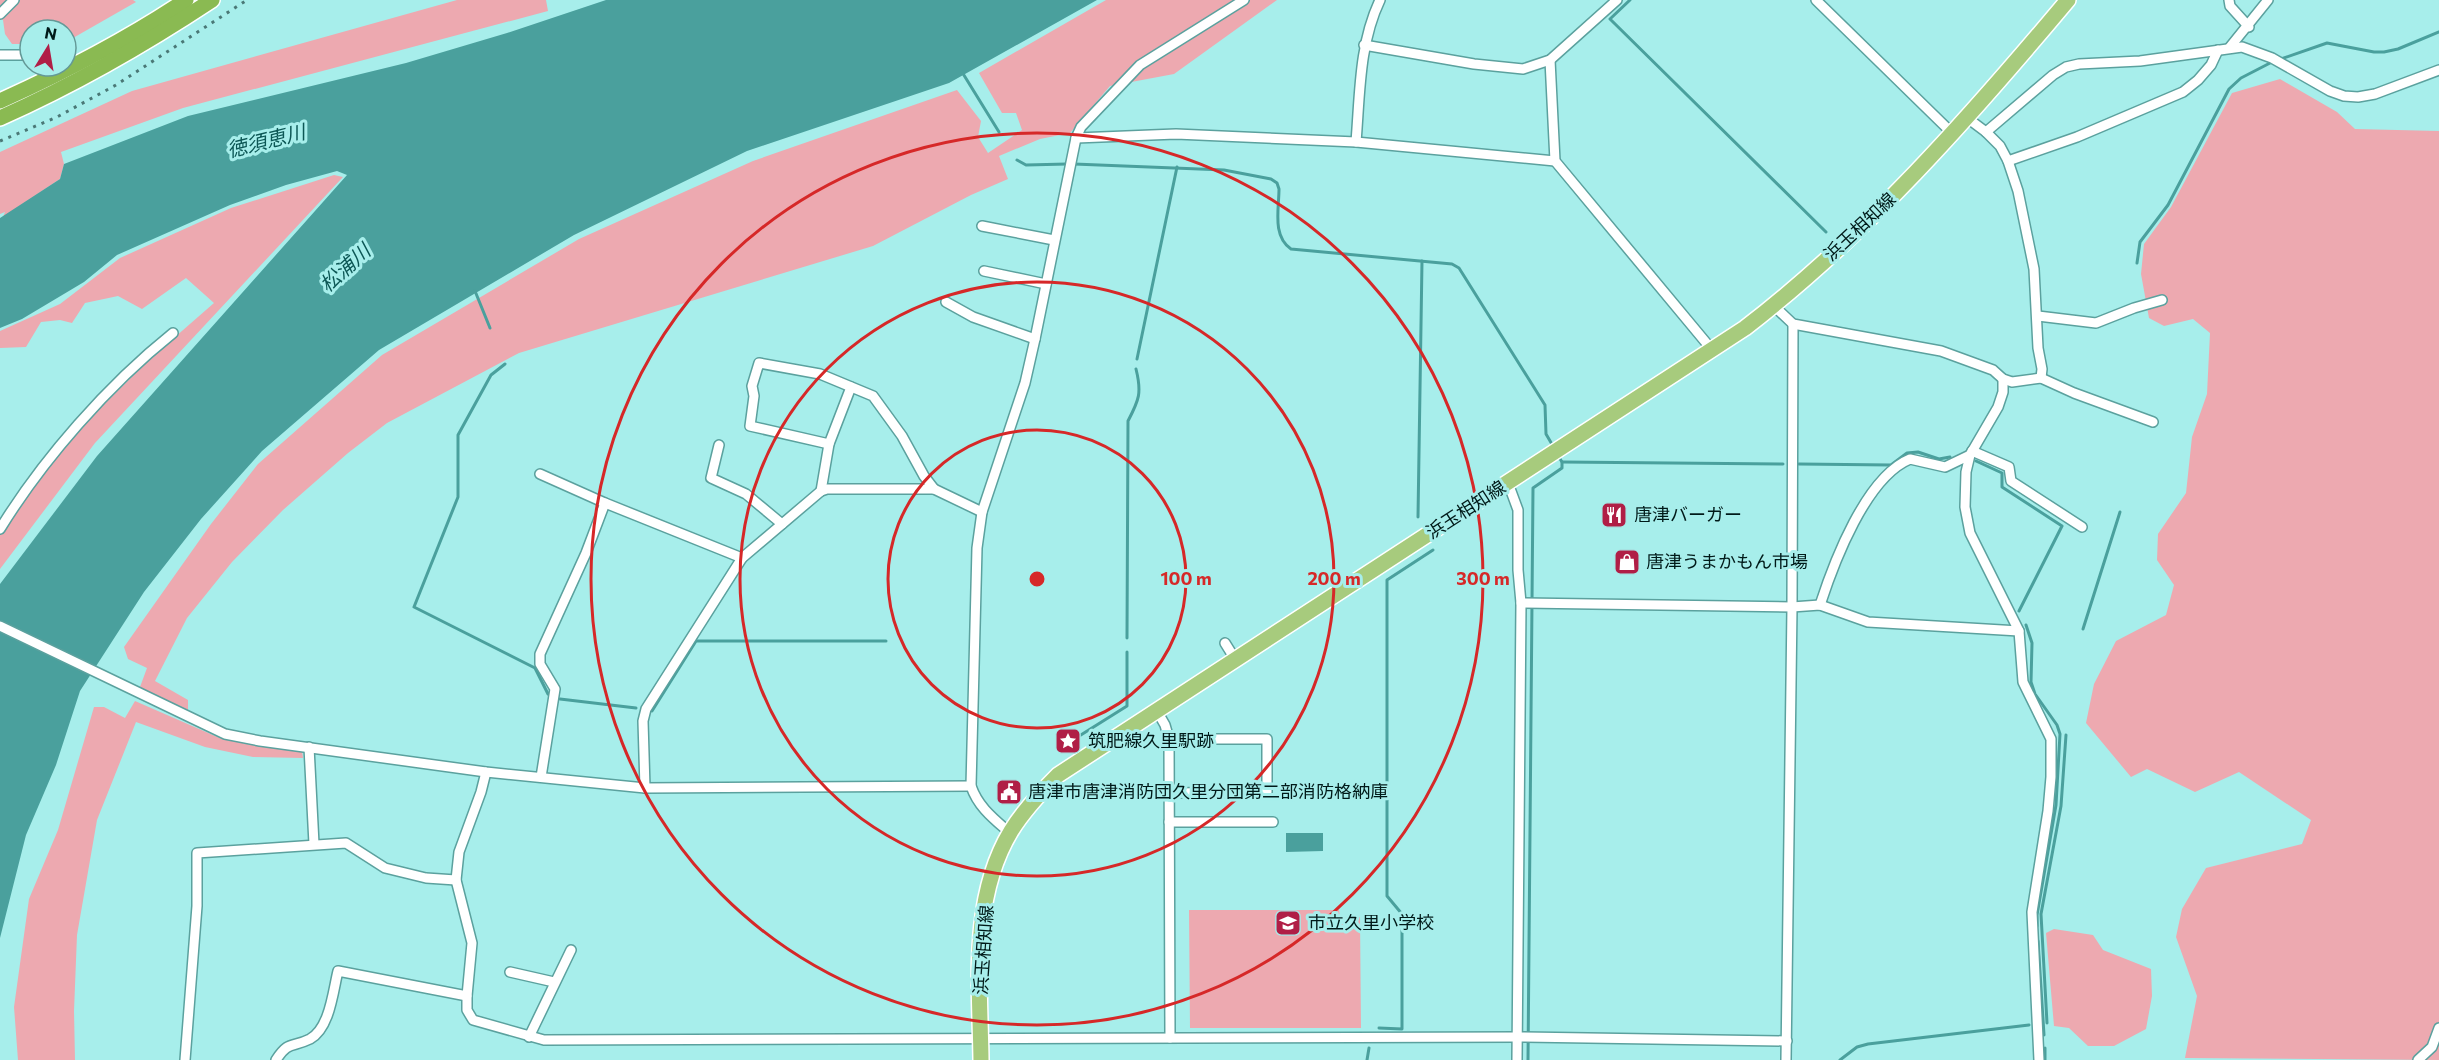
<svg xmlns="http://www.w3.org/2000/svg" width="2439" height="1060" viewBox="0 0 2439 1060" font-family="Commissioner,'Noto Sans JP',sans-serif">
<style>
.green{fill:#eda9b0}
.water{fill:#4aa09d}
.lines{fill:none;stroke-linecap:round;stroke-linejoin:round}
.stream{stroke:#4aa09d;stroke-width:3}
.minor-casing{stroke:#5ba19e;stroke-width:12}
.primary-casing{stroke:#fff;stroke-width:18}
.trunk-casing{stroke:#fff;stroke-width:18}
.minor{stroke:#fff;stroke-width:9}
.primary{stroke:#a7cb7d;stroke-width:15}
.trunk{stroke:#8aba52;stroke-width:15}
.rail{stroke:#4a7876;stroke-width:3;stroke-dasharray:3 6;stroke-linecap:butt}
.ring{fill:none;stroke:#d62828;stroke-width:3}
.labels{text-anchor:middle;stroke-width:6;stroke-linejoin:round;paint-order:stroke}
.street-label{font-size:18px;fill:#001a19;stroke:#a7eeeb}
.poi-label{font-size:18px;fill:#001a19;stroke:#a7eeeb;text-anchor:start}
.water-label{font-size:20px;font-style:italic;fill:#0c5755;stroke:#a7eeeb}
.centre{fill:#d62828;stroke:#a7eeeb;stroke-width:3}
.ring-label{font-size:18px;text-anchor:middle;font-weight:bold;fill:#d62828;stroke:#a7eeeb;stroke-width:6;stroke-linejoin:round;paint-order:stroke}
</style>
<rect width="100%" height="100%" fill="#a7eeeb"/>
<g class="green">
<path d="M 0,0 L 133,0 L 136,2 L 66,42 L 66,30 L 30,30 L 30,44 L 12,44 L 5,34 L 3,20 L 0,19 Z"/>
<path d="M 457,0 L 546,0 L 548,11 L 183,108 L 61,152 L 64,164 L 60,179 L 3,217 L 5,212 L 0,214 L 0,152 L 132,91 Z"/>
<path d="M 1106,0 L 1277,0 L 1174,74 L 1110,86 L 1070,133 L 1040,139 L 999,156 L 1008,179 L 971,195 L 873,246 L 519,353 L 387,423 L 348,453 L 283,510 L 232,562 L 187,618 L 155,681 L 188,700 L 188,712 L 140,687 L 147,668 L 128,659 L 124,647 L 211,524 L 258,464 L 382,355 L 579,239 L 753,161 L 957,90 L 981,121 L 978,137 L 988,153 L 1022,130 L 1016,113 L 1002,113 L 979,73 Z"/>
<path d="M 2280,79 L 2337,112 L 2355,129 L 2439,131 L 2439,1060 L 2185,1058 L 2197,996 L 2176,937 L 2182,909 L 2206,868 L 2302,844 L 2311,820 L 2239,772 L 2195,792 L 2147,769 L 2131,777 L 2086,723 L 2094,684 L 2116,641 L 2166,615 L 2174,585 L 2157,560 L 2158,534 L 2186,493 L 2192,437 L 2207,394 L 2210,333 L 2193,319 L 2164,326 L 2149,318 L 2141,274 L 2144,244 L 2171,207 L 2232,93 Z"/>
<path d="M 334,175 L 343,177 L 95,443 L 0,569 L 0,535 L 26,493 L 79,429 L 151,358 L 214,303 L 186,278 L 142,309 L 118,296 L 85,303 L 72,323 L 60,320 L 41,322 L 26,347 L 0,348 L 0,331 L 60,304 L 120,258 L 231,208 Z"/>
<path d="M 135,701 L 222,739 L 257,746 L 302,751 L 303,758 L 253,757 L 205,747 L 136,722 L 97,820 L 77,935 L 74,1011 L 75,1060 L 18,1060 L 14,1007 L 29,899 L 58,830 L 94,707 L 104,707 L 125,718 Z"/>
<path d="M 1189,910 L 1339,910 L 1340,917 L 1360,917 L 1361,1028 L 1190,1028 Z"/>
<path d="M 2054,929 L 2093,935 L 2103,950 L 2151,969 L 2152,996 L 2146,1029 L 2114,1046 L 2088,1046 L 2069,1028 L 2054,1026 L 2046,933 Z"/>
</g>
<g class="water">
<path d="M 606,0 L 1097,0 L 949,83 L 747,151 L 574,235 L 379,350 L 262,451 L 201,519 L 144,592 L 80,691 L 56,765 L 26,835 L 0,938 L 0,584 L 97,456 L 347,175 L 337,171 L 286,185 L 230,205 L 117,255 L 84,282 L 22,319 L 0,328 L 0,218 L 60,179 L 64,164 L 188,116 L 406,63 L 507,33 Z"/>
<path d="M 1286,833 L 1323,833 L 1323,851 L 1286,852 Z"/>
</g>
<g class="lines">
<g class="stream">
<path d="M 1630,0 L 1610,19 L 1826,232"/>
<path d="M 2278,60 L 2327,43 L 2374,52 L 2384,52 L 2398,49 L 2439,32"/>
<path d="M 962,72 L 999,132"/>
<path d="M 1017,160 L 1026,165 L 1067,164"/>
<path d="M 1074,164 L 1224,170 L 1271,179 L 1277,183 L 1279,189 C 1279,209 1272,236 1291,249 L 1452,264 L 1459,268 L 1545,405 L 1546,434 L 1553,446"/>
<path d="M 2137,263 L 2140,242 L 2168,205 L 2229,89 L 2241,78 L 2272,62"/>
<path d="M 475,291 L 490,328"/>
<path d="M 1137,359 L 1177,167"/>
<path d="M 505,364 L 491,375 L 458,435 L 458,497 L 414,607 L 535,668 L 548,694"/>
<path d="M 1976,461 L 2002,473 L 2002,487 L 2062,526 L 2019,611"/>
<path d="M 1562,462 L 1783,464"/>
<path d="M 1799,464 L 1891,465 L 1907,453 L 1918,452 L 1939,459 L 1950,457"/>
<path d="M 1418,517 L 1422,261"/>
<path d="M 2026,625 L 2032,643 L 2031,682 L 2035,694 L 2057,725 L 2060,734 L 2056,805 L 2037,915 L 2037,926"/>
<path d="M 2083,629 L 2120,512"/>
<path d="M 1127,638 L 1128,421 C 1139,400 1142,393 1136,369"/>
<path d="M 560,699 L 636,708"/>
<path d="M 652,711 L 696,641 L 886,641"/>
<path d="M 1076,738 L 1127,706 L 1127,652"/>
<path d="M 2038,941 L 2044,1035"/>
<path d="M 2047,1023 L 2041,914 L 2061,806 L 2066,735"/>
<path d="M 1379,1028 L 1402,1029 L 1402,914 L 1387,896 L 1387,580 L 1433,550"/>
<path d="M 2045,1048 L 2045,1060"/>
<path d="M 1367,1060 L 1369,1048"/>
<path d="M 1528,1060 L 1533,488 L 1562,468 L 1562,462 L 1557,454"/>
<path d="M 1840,1060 L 1857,1047 L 1868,1044 L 2029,1025"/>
</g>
<g class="minor-casing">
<g id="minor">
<path d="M 1816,0 L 1952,133"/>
<path d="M 2229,0 L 2230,6 L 2249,27"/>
<path d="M 0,14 L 14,0"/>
<path d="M 1364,45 L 1474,64 L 1523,69 L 1550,60 L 1617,0"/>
<path d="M 2230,47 L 2268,0"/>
<path d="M 0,55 L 30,55"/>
<path d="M 1550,60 L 1555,161 L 1713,351"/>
<path d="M 1966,117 L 1986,132 L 2000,146 L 2008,161 L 2018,191 L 2034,269 L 2038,348 L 2042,369 L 2041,378"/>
<path d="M 1986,132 L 2053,75 L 2066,67 L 2079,64 L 2140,61 L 2242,47 L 2272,58 L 2330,91 L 2344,96 L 2358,97 L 2375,94 L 2439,70"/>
<path d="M 1076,138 L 1176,134 L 1356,142 L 1555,161"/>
<path d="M 1356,142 C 1360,94 1359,44 1380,0"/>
<path d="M 2008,161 L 2077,137 L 2183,92 L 2198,80 L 2211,65 L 2218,50"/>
<path d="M 982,226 L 1054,240"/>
<path d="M 984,271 L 1046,284"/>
<path d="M 946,302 L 973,317 L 1035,339"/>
<path d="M 1774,306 L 1793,324 L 1941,351 L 1993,370 L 2003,379 L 2012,382 L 2041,378 L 2074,393 L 2153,422"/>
<path d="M 2038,316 L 2096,323 L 2134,308 L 2162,300"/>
<path d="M 2003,379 L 2003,392 L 1998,407 L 1970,455 L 1966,472 L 1965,507 L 1970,533 L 2019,631 L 2023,682 L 2051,739 L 2051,777 L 2048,811 L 2032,912 L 2039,1060"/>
<path d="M 829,444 L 750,426 L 754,396 L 752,386 L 759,363 L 820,374 L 873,396 L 902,436 L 924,476 L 934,489"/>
<path d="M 719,445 L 711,478 L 746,494 L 782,524"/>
<path d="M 1972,451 L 2009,467 L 2011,481 L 2082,527"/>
<path d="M 540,474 L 605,503 L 742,558"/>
<path d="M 1508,483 L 1518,510 L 1518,570 L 1521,603 L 1517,1060"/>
<path d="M 821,491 L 829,444 L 851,387"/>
<path d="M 0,529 C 43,459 108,385 173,333"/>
<path d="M 1521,603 L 1792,607 L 1820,605 L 1868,622 L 2019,631"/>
<path d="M 1820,605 C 1834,562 1866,477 1910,459 L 1945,467 L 1970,455"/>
<path d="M 0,626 L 225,734 L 260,741 L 486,772 L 645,788 L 971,786"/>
<path d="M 1225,643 L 1235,659"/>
<path d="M 1157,711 L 1165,725 L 1169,739 L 1170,1038"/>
<path d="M 1169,739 L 1267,739 L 1267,792 L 1169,793"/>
<path d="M 309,747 L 314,844"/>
<path d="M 486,772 L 481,792 L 459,852 L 456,880 L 472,943 L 467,996 L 467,1010 L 473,1020 L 544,1040 L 1518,1037 L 1787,1041"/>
<path d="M 541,777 L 555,689 L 540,664 L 540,654 L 586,553 L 605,503"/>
<path d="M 645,788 L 643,721 L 646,709 L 742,558 L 821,491 L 827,489 L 934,489 L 982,512"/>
<path d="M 1169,822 L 1273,822"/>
<path d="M 1010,833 C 994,819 978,807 971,786 L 977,548 L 982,512 L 1025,383 L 1035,339 L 1076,138 L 1081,127 L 1140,65 L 1244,0"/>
<path d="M 510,972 L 554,982"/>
<path d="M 529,1037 L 571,950"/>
<path d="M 185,1060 L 197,906 L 197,853 L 346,843 L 385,868 L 426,878 L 456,880"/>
<path d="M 276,1060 C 289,1040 292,1048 310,1039 C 330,1028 333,991 338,971 L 467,996"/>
<path d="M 1786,1060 L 1792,607 L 1793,324"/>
<path d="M 2418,1060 L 2432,1047 L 2439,1028"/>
</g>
</g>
<g class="primary-casing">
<path id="primary" d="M 981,1060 C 980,985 970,899 1011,831 C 1024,810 1041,792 1058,775 L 1745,328 C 1867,234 1969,118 2068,0"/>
</g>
<g class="trunk-casing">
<g id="trunk">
<path d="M 0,101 C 64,72 128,39 186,0"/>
<path d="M 0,118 C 74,85 144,45 212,0"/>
</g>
</g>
<use href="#minor" class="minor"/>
<use href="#primary" class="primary"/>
<use href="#trunk" class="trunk"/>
<path class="rail" d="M 0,141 L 57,117 L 116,85 L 247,0"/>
</g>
<g class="ring">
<circle cx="1037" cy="579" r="149"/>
<circle cx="1037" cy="579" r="297"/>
<circle cx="1037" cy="579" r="446"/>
</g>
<defs>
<g id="restaurant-square" transform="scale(1.35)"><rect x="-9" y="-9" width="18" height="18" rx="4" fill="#b01e46" stroke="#a7eeeb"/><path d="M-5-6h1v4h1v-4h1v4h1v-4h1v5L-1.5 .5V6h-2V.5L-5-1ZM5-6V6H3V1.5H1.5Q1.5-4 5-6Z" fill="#fff"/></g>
<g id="shop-square" transform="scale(1.35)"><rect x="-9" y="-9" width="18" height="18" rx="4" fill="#b01e46" stroke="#a7eeeb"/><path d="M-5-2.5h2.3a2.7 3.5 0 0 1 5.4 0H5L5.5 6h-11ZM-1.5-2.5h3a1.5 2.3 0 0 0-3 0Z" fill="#fff"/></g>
<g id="sight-square" transform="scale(1.35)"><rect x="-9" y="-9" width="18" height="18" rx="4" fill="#b01e46" stroke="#a7eeeb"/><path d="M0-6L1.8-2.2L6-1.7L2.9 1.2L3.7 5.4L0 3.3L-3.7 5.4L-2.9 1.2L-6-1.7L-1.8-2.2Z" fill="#fff"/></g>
<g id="civic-square" transform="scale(1.35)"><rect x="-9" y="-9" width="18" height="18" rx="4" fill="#b01e46" stroke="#a7eeeb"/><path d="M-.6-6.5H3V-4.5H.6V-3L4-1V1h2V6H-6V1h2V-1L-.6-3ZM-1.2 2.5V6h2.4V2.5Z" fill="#fff"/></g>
<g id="school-square" transform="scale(1.35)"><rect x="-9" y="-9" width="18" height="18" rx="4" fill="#b01e46" stroke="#a7eeeb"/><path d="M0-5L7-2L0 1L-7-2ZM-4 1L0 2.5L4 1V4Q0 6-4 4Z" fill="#fff"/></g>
</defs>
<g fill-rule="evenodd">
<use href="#restaurant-square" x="1614" y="515"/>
<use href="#shop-square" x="1627" y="562"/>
<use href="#sight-square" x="1068" y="741"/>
<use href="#civic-square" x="1009" y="792"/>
<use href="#school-square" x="1288" y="923"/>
</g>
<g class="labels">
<g class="street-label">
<text transform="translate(1860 227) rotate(-43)" y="6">浜玉相知線</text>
<text transform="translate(1466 510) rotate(-33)" y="6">浜玉相知線</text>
<text transform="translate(984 950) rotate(-86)" y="6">浜玉相知線</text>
</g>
<g class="poi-label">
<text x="1634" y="521">唐津バーガー</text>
<text x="1646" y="568">唐津うまかもん市場</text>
<text x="1088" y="747">筑肥線久里駅跡</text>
<text x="1028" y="798">唐津市唐津消防団久里分団第二部消防格納庫</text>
<text x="1308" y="929">市立久里小学校</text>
</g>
<g class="water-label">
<text transform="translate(266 141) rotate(-14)" y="7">徳須恵川</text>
<text transform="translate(345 268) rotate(-42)" y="7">松浦川</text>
</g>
</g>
<circle cx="1037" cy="579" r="9" class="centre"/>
<g class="ring-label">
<text x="1186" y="585">100 m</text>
<text x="1334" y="585">200 m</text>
<text x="1483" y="585">300 m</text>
</g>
<g transform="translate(48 48) rotate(11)"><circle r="28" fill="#a7eeeb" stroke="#649997" stroke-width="1.5"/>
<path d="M0-4.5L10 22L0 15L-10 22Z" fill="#b01e46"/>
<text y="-9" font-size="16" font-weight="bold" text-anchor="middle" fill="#001a19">N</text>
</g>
</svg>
